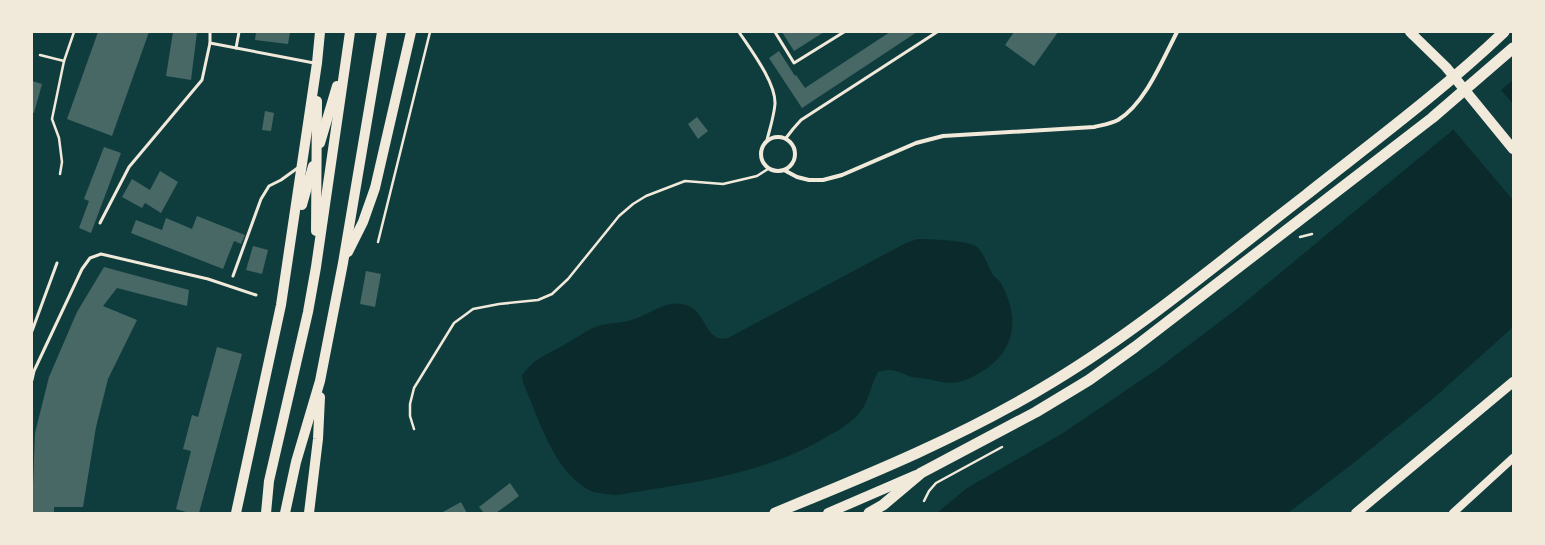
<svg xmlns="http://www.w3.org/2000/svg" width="1545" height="545" viewBox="0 0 1545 545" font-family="Inter,sans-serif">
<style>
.water{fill:#0a2a2b}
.pier{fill:#0f3d3e}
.building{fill:#486865}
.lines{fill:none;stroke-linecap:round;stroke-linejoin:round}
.path{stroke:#f1e9da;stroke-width:2.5}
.service{stroke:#f1e9da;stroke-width:3}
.minor{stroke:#f1e9da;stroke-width:4}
.secondary{stroke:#f1e9da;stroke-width:8}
.primary{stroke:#f1e9da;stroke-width:10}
.trunk{stroke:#f1e9da;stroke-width:11}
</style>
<rect width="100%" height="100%" fill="#0f3d3e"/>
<g class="water">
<path d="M 1513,80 L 1513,327 L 1435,397 L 1351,465 L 1288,513 L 937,513 L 967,488 L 1063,433 L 1156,370 L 1238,308 Z"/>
<path d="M 917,239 C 930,239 968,240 977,247 C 985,254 988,268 994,276 C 997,279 1000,281 1002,285 C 1022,324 1013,356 974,376 C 956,386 946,383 927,379 C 922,378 917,378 912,377 C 898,372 892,367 878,372 C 871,384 869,400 861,411 C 853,421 841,429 830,435 C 765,475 690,483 617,495 C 607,494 595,494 587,489 C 552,468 539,418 523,383 L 522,375 C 526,370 531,364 537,360 C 547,353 558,349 569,342 C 577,338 584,332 593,328 C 606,322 621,324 635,319 C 652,313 667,299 686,305 C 707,311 705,344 728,338 L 904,244 Z"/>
</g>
<path class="pier" d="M 1500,89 L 1513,104 L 1513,200 L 1452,128 Z"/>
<g class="building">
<path d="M 98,32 L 149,32 L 112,136 L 67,119 Z"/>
<path d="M 173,32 L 197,32 L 191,80 L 166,76 Z"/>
<path d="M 256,32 L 290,32 L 288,44 L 255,40 Z"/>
<path d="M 782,32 L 824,32 L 794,51 Z"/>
<path d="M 890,32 L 917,32 L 802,108 L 769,58 L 779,51 L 795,76 L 796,75 L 805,88 Z"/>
<path d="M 1014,32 L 1058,32 L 1034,66 L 1005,45 Z"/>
<path d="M 32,81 L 42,84 L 34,113 L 32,112 Z"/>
<path d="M 265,111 L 274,113 L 271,131 L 262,130 Z"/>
<path d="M 697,117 L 708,131 L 698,139 L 688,124 Z"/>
<path d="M 104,147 L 121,153 L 91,233 L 79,228 L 89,201 L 84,199 Z"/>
<path d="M 160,171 L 178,182 L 161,213 L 145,203 L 142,208 L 122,197 L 132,179 L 150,190 Z"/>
<path d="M 197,216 L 245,235 L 241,244 L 234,241 L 223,269 L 131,233 L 136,220 L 162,230 L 166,218 L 192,229 Z"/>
<path d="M 253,246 L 268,250 L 262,274 L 246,270 Z"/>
<path d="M 104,267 L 189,290 L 187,306 L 117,288 L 103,306 L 137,320 L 108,379 L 96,427 L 83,507 L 54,507 L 54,513 L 32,513 L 35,433 L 49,377 L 77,312 Z"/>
<path d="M 366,271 L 381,274 L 375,307 L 360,304 Z"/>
<path d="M 217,347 L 242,354 L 199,513 L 189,513 L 176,509 L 191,451 L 183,449 L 192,415 L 198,417 Z"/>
<path d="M 510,483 L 519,496 L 496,513 L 484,513 L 479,507 Z"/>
<path d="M 461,502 L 467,513 L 441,513 Z"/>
</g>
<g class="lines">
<g class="path">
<path d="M 40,55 L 64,61 L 74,32"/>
<path d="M 60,174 L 62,162 L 59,138 L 52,119 L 64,61"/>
<path d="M 1300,237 L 1312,234"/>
<path d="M 378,242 L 430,32"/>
<path d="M 414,429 L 410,416 L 410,404 L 414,388 L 454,323 L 465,315 L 473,309 L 499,304 L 538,300 L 552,294 L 568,279 L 619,216 L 633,204 L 646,196 L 685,181 L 723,184 L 757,176 L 768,169"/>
<path d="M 924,501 L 929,491 L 936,483 L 1002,447"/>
</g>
<g class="service">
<path d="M 739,32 C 751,50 776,83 775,104 C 774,116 770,128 767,140"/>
<path d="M 775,32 L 794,63 L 844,32"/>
<path d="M 210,43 L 314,63"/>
<path d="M 236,48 L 239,32"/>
<path d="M 786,138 L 793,129 L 801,120 L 937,32"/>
<path d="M 100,223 L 129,167 L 202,80 L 210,43 L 210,32"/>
<path d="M 233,276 L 261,199 L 269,186 L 281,180 L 299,167"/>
<path d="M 32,331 L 57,263"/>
<path d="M 32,380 L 34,371 L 82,269 L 90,258 L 101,254 L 208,279 L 256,295"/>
</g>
<g class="minor">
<circle cx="778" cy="154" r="17"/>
<path d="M 784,170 L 797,177 L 809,180 L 823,180 L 842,175 L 916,143 L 943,136 L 1094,127 C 1102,125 1110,124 1118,120 C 1145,104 1163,59 1177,32"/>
</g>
<path class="secondary" d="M 1453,513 L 1513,458"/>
<g class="primary">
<path d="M 1410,32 L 1446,67 L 1513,149"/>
<path d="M 320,143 L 337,86"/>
<path d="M 302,205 L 313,166"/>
<path d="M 316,231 L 317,101"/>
<path d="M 348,252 L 363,222 L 375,188 L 411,32"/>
<path d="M 236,513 L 281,305 L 317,63 L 320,32"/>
<path d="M 266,513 L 269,481 L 308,312 L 316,267 L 350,32"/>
<path d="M 285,513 L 296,462 L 320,381 L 343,263 L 382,32"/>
<path d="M 309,513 L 318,439 L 320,397"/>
<path d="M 828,513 L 916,475"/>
<path d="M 1356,513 L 1513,382"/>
</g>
<g class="trunk">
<path d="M 1412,32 L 1413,34"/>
<path d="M 775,513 C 871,474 966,435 1054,381 C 1143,327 1224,258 1306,195 C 1373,142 1442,91 1504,32"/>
<path d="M 869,513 L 883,505 L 921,473 L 1036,412 L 1089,380 L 1135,347 L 1432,118 L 1513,48"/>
</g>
</g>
<rect width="1545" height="545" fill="none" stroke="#f1e9da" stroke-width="66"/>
</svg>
